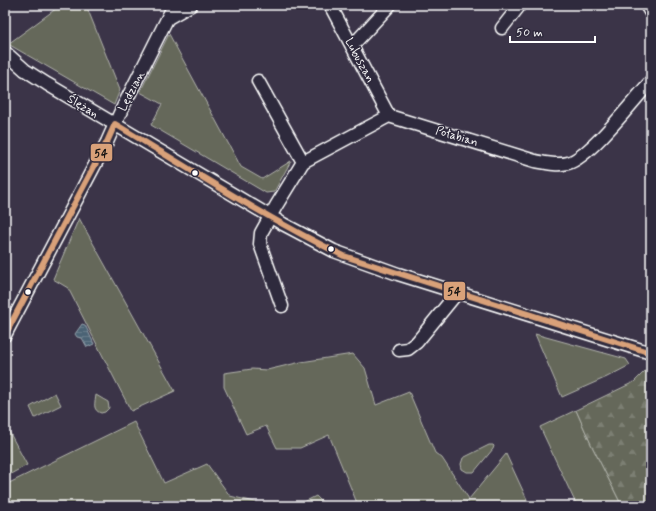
<svg xmlns="http://www.w3.org/2000/svg" width="656" height="511" viewBox="0 0 656 511" font-family="Mynerve,sans-serif">
<style>
.green{fill:#65685a;stroke:#b2b4ac}
.forest{fill:url(#forest-firs);stroke:#b2b4ac}
.water{fill:url(#water-rules);stroke:#94a2ac}
.lines{fill:none;stroke-linecap:round;stroke-linejoin:round}
.street-casing{stroke:#fff;stroke-width:15}
.street{stroke:#2f2a3d;stroke-width:12}
.bus-1-casing{stroke:#2f2a3d;stroke-width:9}
.bus-1{stroke:#d9a179;stroke-width:6}
.bus-dot{fill:#fff;stroke:#2f2a3d;stroke-width:1.5}
.labels{text-anchor:middle;stroke-width:3;stroke-linejoin:round;paint-order:stroke}
.street-label{font-size:12px;fill:#fff;stroke:#2f2a3d}
.line-badge{stroke:#2f2a3d;stroke-width:1.5}
.pale-badge-label{font-size:11px;text-anchor:middle;font-weight:bold;fill:#111}
</style>
<defs>
<pattern id="forest-firs" width="22" height="20" patternUnits="userSpaceOnUse"><rect width="22" height="20" fill="#65685a"/><path d="M5 1l3.5 6h-7zM16 11l3.5 6h-7z" fill="#7c7f73"/></pattern>
<pattern id="water-rules" width="6" height="5" patternUnits="userSpaceOnUse"><rect width="6" height="5" fill="#4c6475"/><path d="M0 2.5h6" fill="none" stroke="#677b8a"/></pattern>
</defs>
<rect width="100%" height="100%" fill="#3b3448"/>
<filter id="ink" filterUnits="userSpaceOnUse"><feTurbulence type="fractalNoise" baseFrequency=".025" numOctaves="2"/><feDisplacementMap in="SourceGraphic" scale="8" xChannelSelector="R" yChannelSelector="G"/><feConvolveMatrix kernelMatrix="1 2 1 2 8 2 1 2 1" color-interpolation-filters="sRGB"/></filter>
<g filter="url(#ink)">
<g class="green">
<path d="M 61,5 L 86,5 L 120,90 L 114,105 L 8,44 Z"/>
<path d="M 169,34 L 241,167 L 262,179 L 291,161 L 274,192 L 266,193 L 151,125 L 162,104 L 140,92 Z"/>
<path d="M 79,218 L 175,391 L 131,411 L 68,288 L 53,279 Z"/>
<path d="M 535,334 L 626,359 L 630,365 L 607,377 L 562,397 Z"/>
<path d="M 353,354 L 365,368 L 376,405 L 409,392 L 435,453 L 442,458 L 469,499 L 506,454 L 530,506 L 468,506 L 468,500 L 463,506 L 348,506 L 357,503 L 329,435 L 300,448 L 277,448 L 266,426 L 246,434 L 224,387 L 224,373 L 252,369 L 267,370 L 301,362 Z"/>
<path d="M 55,393 L 61,405 L 35,418 L 30,407 Z"/>
<path d="M 96,395 L 108,402 L 109,408 L 105,412 L 101,413 C 92,410 95,403 96,395 Z"/>
<path d="M 576,410 L 591,444 L 622,506 L 577,506 L 540,427 Z"/>
<path d="M 134,422 L 164,483 L 207,464 L 230,496 L 255,502 L 263,506 L 5,506 L 5,485 Z"/>
<path d="M 5,424 L 27,465 L 5,477 Z"/>
<path d="M 489,445 L 493,445 L 494,446 L 493,449 L 474,472 L 467,472 L 462,469 L 461,464 L 463,458 Z"/>
<path d="M 316,496 L 326,506 L 304,506 L 302,503 Z"/>
</g>
<path class="forest" d="M 651,368 L 651,506 L 622,506 L 591,444 L 576,410 L 634,382 L 645,371 Z"/>
<path class="water" d="M 82,324 L 85,325 L 94,344 L 87,347 L 82,338 L 77,337 L 75,334 Z"/>
<g class="lines">
<g class="street-casing">
<g id="street">
<path d="M 330,5 L 389,116"/>
<path d="M 646,5 L 651,13"/>
<path d="M 168,18 L 191,5"/>
<path d="M 502,28 L 520,5"/>
<path d="M 352,46 L 390,5"/>
<path d="M 5,52 L 25,70 L 47,84 L 283,224 L 334,251 L 398,274 L 651,353"/>
<path d="M 258,81 L 303,162"/>
<path d="M 282,306 L 260,244 L 261,233 L 276,206 L 303,162 L 389,116 L 535,161 C 546,163 557,166 568,163 C 590,157 634,100 651,81"/>
<path d="M 5,335 L 107,142 L 120,113 L 174,5"/>
<path d="M 399,350 L 408,349 L 417,342 L 457,293"/>
</g>
</g>
<use href="#street" class="street"/>
<g class="bus-1-casing">
<path id="bus-1" d="M 5,335 L 107,142 L 115,124 C 190,169 265,218 344,256 L 651,353"/>
</g>
<use href="#bus-1" class="bus-1"/>
</g>
</g>
<g class="bus-dot">
<circle cx="195" cy="173" r="3.5"/>
<circle cx="331" cy="249" r="3.5"/>
<circle cx="28" cy="292" r="3.5"/>
</g>
<g class="labels">
<g class="street-label">
<text transform="translate(360 60) rotate(62)" y="4">Lubuszan</text>
<text transform="translate(131 91) rotate(-63)" y="4">Lędzian</text>
<text transform="translate(83 106) rotate(31)" y="4">Ślężan</text>
<text transform="translate(457 136) rotate(17)" y="4">Połabian</text>
</g>
</g>
<g class="line-badge">
<rect x="90" y="143" width="23" height="19" rx="4" fill="#d9a179"/>
<rect x="443" y="281" width="23" height="20" rx="4" fill="#d9a179"/>
</g>
<g class="pale-badge-label">
<text x="101" y="157">54</text>
<text x="454" y="295">54</text>
</g>
<rect width="656" height="511" fill="none" stroke="#2f2a3d" stroke-width="20"/>
<rect x="10" y="10" width="636" height="491" fill="none" stroke="#fff" stroke-width="1.5" filter="url(#ink)"/>
<path d="M510 36v6h85v-6" fill="none" stroke="#ffffff" stroke-width="2"/>
<text x="516" y="36" font-size="12" fill="#ffffff" stroke="#2f2a3d" stroke-width="3" paint-order="stroke">50 m</text>
</svg>
